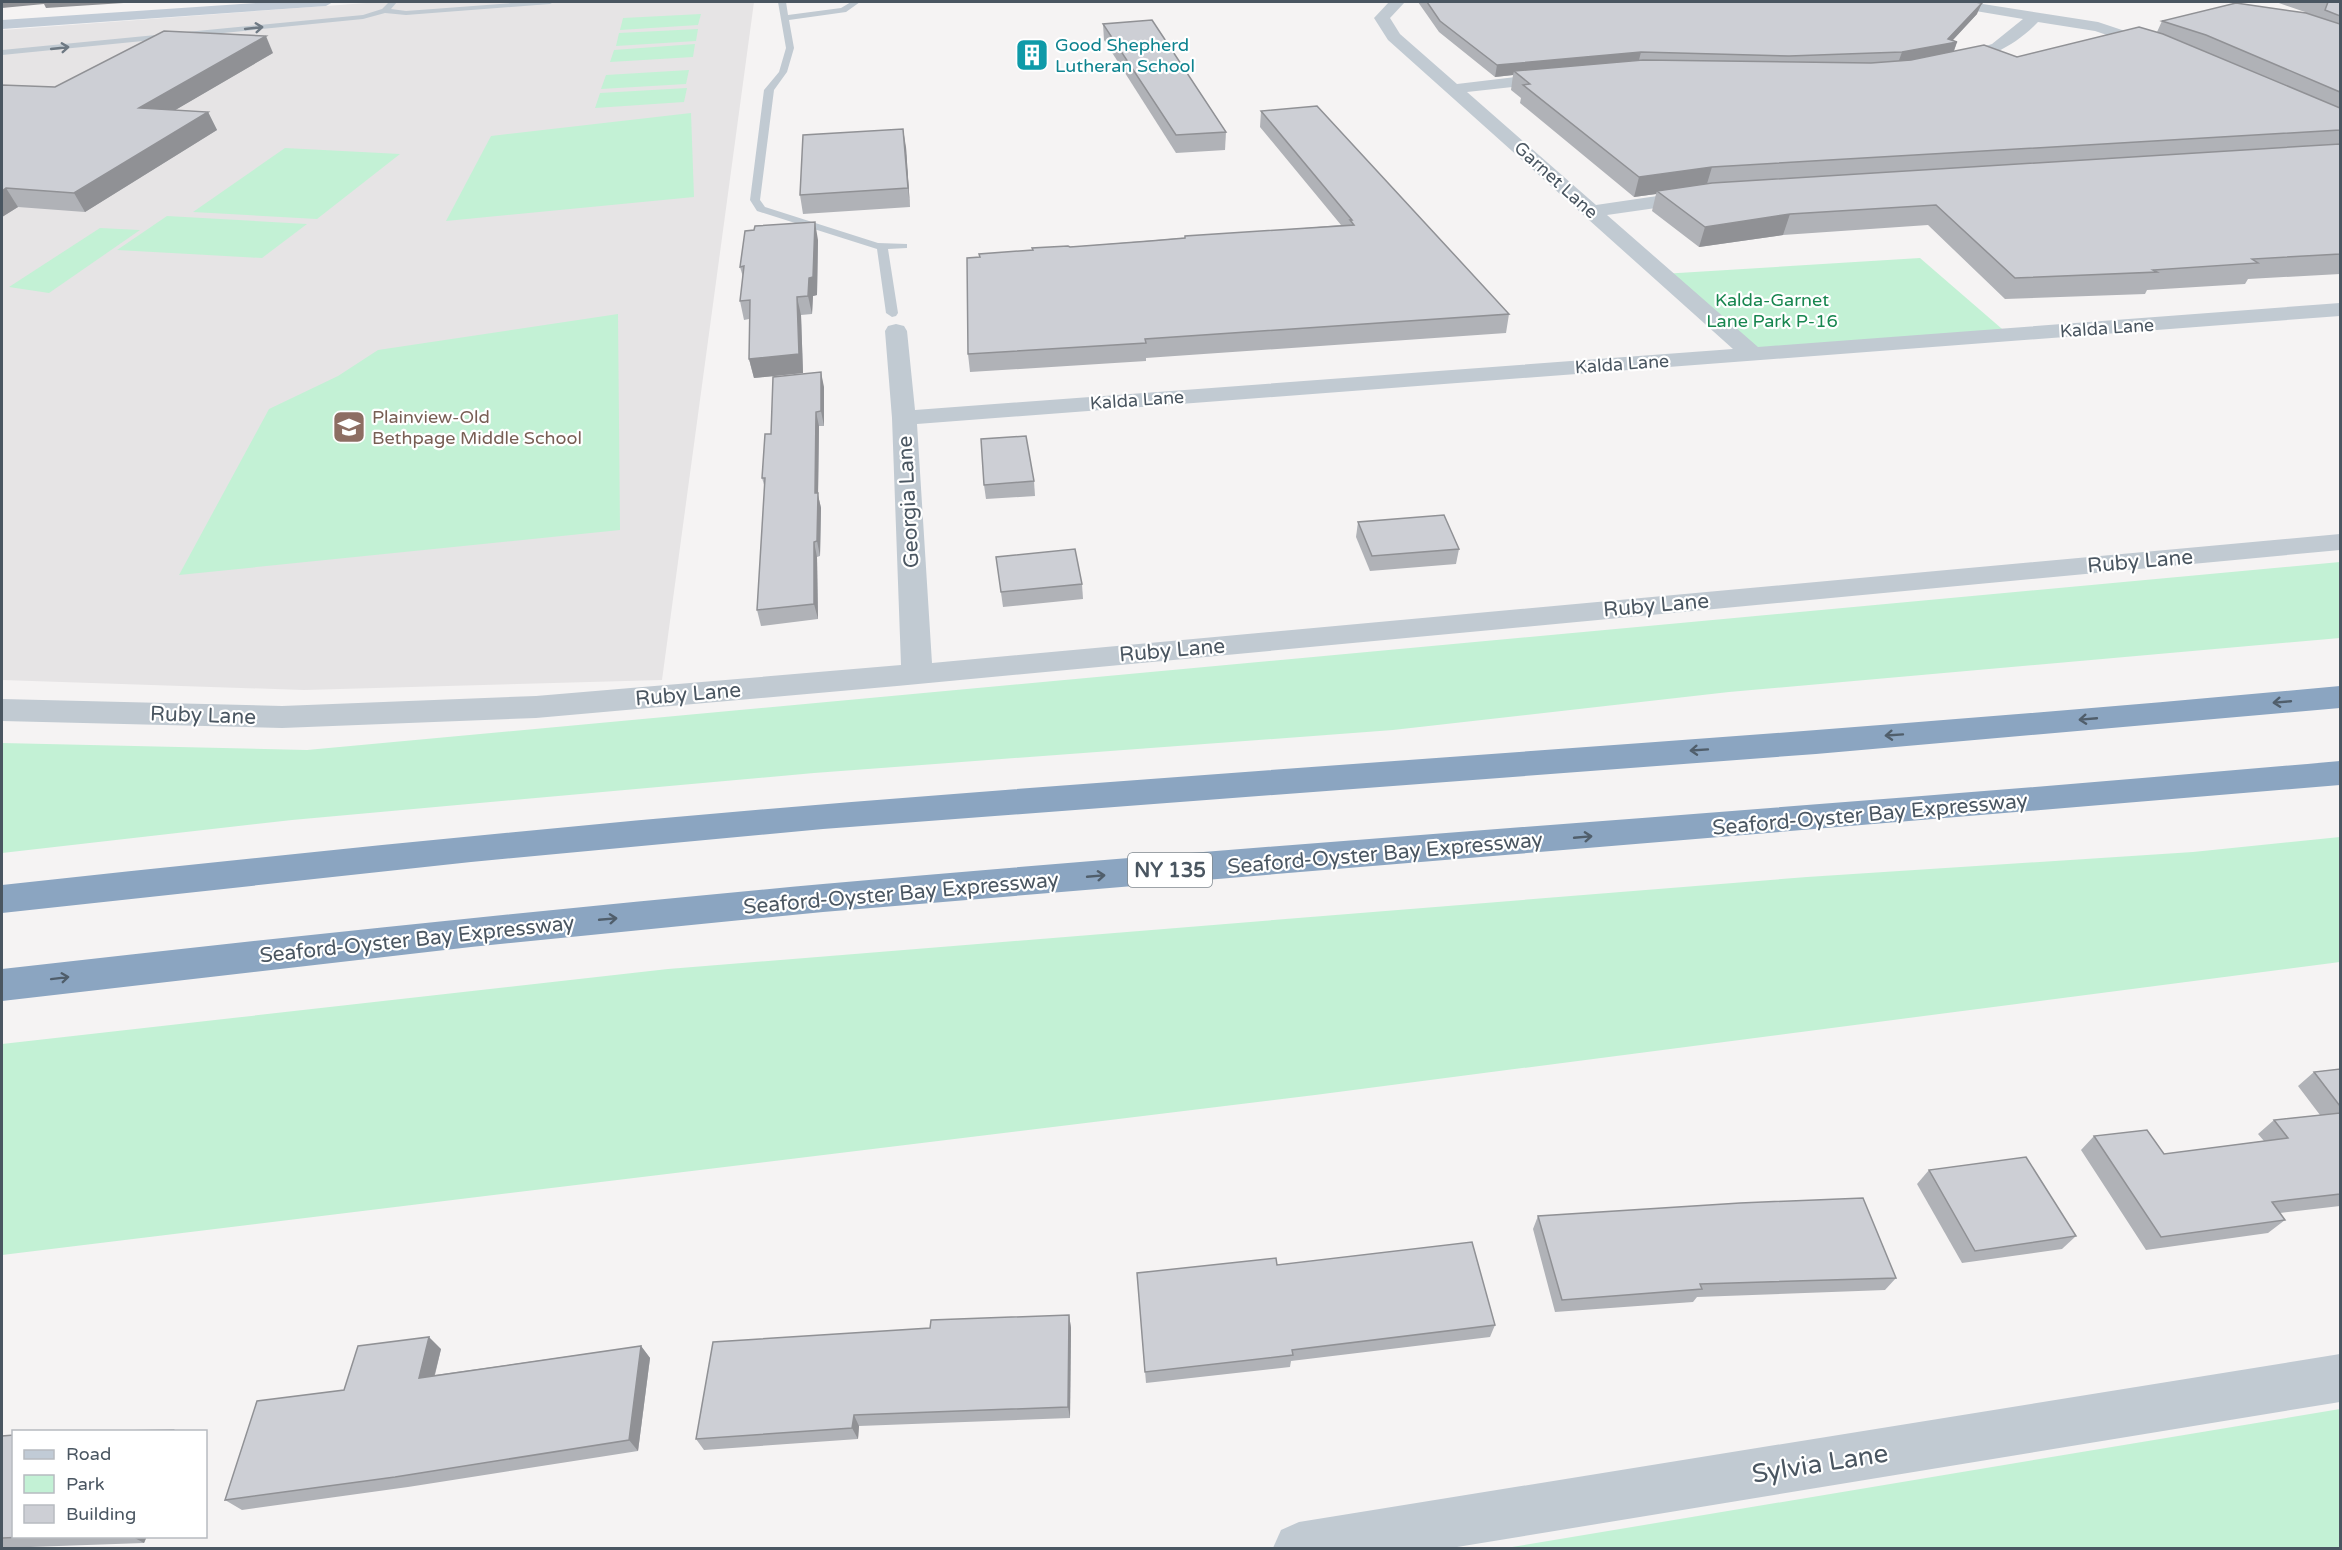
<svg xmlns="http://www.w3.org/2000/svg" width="2342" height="1550" viewBox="0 0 2342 1550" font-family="'Varela Round',sans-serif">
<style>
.education{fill:#e6e4e5}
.green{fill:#c3f1d5}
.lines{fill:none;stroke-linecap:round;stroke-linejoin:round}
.lane{fill:#c1cad2;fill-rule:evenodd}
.street{fill:#c1cad2;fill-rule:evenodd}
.secondary{fill:#c1cbd6;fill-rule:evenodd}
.highway{fill:#8ba5c1;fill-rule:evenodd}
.wall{fill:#b0b2b7}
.shaded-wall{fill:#909195}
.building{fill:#cdcfd5;stroke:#909195;stroke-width:1.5}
.oneway{stroke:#6e7983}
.oneway2{stroke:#505e6b}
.labels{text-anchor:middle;stroke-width:4.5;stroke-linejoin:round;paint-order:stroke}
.far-culture-label{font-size:18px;fill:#0d838f;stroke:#fff;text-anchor:start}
.far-street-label{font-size:18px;fill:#4a5661;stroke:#fff}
.far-park-label{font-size:18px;fill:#17864f;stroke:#fff}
.far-education-label{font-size:18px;fill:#785e54;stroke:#fff;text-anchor:start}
.shield{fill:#fff;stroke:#808990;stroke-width:1.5}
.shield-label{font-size:20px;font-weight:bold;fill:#4a5661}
.street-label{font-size:21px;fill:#4a5661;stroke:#fff}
.near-street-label{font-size:26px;fill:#4a5661;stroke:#fff}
</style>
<rect width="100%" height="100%" fill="#f5f3f3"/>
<path class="education" d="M 380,2 L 754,2 L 662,680 L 304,690 L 2,680 L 2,30 Z"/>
<g class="green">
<path d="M 701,14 L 698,25 L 620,30 L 623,18 Z"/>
<path d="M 698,29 L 696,41 L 616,46 L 619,33 Z"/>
<path d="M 695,44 L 693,57 L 610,62 L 614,50 Z"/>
<path d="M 689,70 L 686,84 L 601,89 L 606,75 Z"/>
<path d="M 687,88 L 684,102 L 595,108 L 600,93 Z"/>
<path d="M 691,113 L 694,197 L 446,221 L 491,136 Z"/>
<path d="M 285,148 L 400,154 L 317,219 L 193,212 Z"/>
<path d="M 167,216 L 307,224 L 262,258 L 117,250 Z"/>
<path d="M 100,228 L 140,230 L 49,293 L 9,287 Z"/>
<path d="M 1920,258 L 2009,335 L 1752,354 L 1662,274 Z"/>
<path d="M 618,314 L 620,530 L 179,575 L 269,409 L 338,376 L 378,350 Z"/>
<path d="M 2340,562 L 2340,638 L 1729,692 L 1393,730 L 814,773 L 292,820 L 2,853 L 2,743 L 307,750 Z"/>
<path d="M 2340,837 L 2340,962 L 1315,1095 L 2,1255 L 2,1044 L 668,969 L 1807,877 L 2193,852 Z"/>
<path d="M 2340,1409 L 2340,1548 L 1506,1548 Z"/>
</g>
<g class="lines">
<g class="lane">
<path d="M 389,2 L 397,2 L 391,9 L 406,11 L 525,2 L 554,2 L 550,4 L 406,15 L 385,13 L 363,19 L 2,55 L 2,50 L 363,15 L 382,9 Z"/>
<path d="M 778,2 L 786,2 L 788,15 L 841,8 L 851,2 L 860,2 L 846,12 L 789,20 L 794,48 L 787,72 L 774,90 L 760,200 L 765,207 L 878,243 L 907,244 L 907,248 L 888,249 L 898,313 L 896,316 L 892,317 L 886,313 L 877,249 L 757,211 L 750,200 L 764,90 L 779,72 L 786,48 Z"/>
</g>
<g class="street">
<path d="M 1389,2 L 1405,2 L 1390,18 L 1400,34 L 1457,84 L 1557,72 L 1563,73 L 1565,77 L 1557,82 L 1467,92 L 1596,205 L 1698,190 L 1705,192 L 1708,196 L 1705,200 L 1698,202 L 1607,215 L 1758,347 L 2340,303 L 2340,316 L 917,424 L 932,663 L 2340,534 L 2340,550 L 897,686 L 536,718 L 282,728 L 2,721 L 2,699 L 282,706 L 536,696 L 901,665 L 892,418 L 885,331 L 888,326 L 896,324 L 904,326 L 907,331 L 915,410 L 1733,349 L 1388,40 L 1374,18 Z"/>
<path d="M 1939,2 L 1970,2 L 2098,22 L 2164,44 L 2166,47 L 2158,52 L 2095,31 L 2038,22 C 2013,48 1987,58 1952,67 L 1944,62 L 1946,59 L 1992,44 L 2023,19 L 1946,6 Z"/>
<path d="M 2340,1354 L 2340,1402 L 1451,1548 L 1273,1548 L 1281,1530 L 1299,1522 Z"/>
</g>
<path class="secondary" d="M 270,2 L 333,2 L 326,6 L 2,29 L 2,20 Z"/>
<g class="highway">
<path d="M 2340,686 L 2340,708 L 1816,754 L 823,829 L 471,862 L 2,913 L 2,885 C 315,851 627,819 941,795 C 1407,758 1874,730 2340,686 Z"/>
<path d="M 2340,761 L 2340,785 L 823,912 L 471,947 L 2,1001 L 2,969 C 275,938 549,909 823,884 C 1329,839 1835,806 2340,761 Z"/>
</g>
</g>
<g class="wall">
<path d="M 1418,2 L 1975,2 L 1977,14 L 1953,40 L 1957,42 L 1954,51 L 2017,57 L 2157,32 L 2162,21 L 2305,12 L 2276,2 L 2340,2 L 2340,274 L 2248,279 L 2245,284 L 2147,290 L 2145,294 L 2005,299 L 1928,225 L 1783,235 L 1699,247 L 1652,211 L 1656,194 L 1634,197 L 1520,103 L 1521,98 L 1511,90 L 1513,75 L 1495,77 L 1439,32 Z"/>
<path d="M 1103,24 L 1226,132 L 1225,150 L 1176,153 L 1104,40 Z"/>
<path d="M 273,53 L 175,110 L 208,112 L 217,130 L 85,212 L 18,207 L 2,217 L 2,85 L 55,87 Z"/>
<path d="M 1261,111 L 1509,314 L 1506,333 L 1146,358 L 1146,361 L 970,372 L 968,354 L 1032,250 L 1032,248 L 1070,247 L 1341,225 L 1260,127 Z"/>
<path d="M 906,147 L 910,207 L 803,214 L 800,195 Z"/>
<path d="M 818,240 L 817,295 L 813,296 L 812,314 L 801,315 L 803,373 L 754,378 L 749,359 L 749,319 L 744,320 L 740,301 L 743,277 L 740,267 Z"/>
<path d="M 824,387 L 824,426 L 819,426 L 818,495 L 821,508 L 820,556 L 817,557 L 818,619 L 761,626 L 757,610 L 765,488 L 762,478 L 771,434 Z"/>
<path d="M 1034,481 L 1035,496 L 986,499 L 984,485 Z"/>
<path d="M 1358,522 L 1459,549 L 1456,564 L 1370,571 L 1356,537 Z"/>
<path d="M 996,557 L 1082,584 L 1083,599 L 1003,607 Z"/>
<path d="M 2340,1069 L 2340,1206 L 2280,1213 L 2285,1220 L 2268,1233 L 2146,1250 L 2081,1150 L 2094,1136 L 2164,1154 L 2264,1141 L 2258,1134 L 2274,1120 L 2320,1115 L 2298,1086 L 2314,1072 Z"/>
<path d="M 1929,1170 L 2076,1236 L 2062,1249 L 1962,1263 L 1917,1184 Z"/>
<path d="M 1538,1216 L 1896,1278 L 1885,1290 L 1697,1297 L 1693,1302 L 1555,1312 L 1533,1229 Z"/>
<path d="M 1277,1265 L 1495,1325 L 1490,1337 L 1291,1361 L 1290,1367 L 1146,1383 L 1137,1273 Z"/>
<path d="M 1069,1315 L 1071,1328 L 1070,1418 L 859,1426 L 858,1439 L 704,1450 L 696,1439 L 930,1328 Z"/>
<path d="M 641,1346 L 650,1358 L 638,1451 L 408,1487 L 242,1510 L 225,1500 L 344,1390 L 441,1349 L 435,1375 Z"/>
<path d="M 2,1436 L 14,1536 L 147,1536 L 144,1543 L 2,1548 Z"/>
</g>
<g class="shaded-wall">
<path d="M 2,2 L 139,2 L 46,8 L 44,4 L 2,8 Z"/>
<path d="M 1982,3 L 1977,14 L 1950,43 L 1957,42 L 1953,53 L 1898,63 L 1902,52 Z"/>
<path d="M 266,36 L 273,53 L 148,126 L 139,108 Z"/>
<path d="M 1641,52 L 1638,64 L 1514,71 L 1513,75 L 1495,77 L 1497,65 Z"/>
<path d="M 208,112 L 217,130 L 85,212 L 74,193 Z"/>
<path d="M 903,129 L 906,147 L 910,207 L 908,188 Z"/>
<path d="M 1712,167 L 1706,187 L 1657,191 L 1656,194 L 1634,197 L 1639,177 Z"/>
<path d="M 6,188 L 18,207 L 2,217 L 2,191 Z"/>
<path d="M 1790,214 L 1783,235 L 1699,247 L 1705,227 Z"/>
<path d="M 815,222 L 818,240 L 817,295 L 813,296 L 812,314 L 808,296 L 809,278 Z"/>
<path d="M 797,297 L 801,315 L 803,373 L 754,378 L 749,359 Z"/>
<path d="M 821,372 L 824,387 L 824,426 L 821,411 Z"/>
<path d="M 816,412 L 819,426 L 818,495 L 821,508 L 820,556 L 817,541 L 815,493 Z"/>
<path d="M 814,542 L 817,557 L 818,619 L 814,604 Z"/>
<path d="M 1069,1315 L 1071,1328 L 1070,1418 L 1068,1407 Z"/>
<path d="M 429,1337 L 441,1349 L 431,1389 L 419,1378 Z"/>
<path d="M 641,1346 L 650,1358 L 638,1451 L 629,1440 Z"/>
<path d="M 854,1415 L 859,1426 L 858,1439 L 852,1428 Z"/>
<path d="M 131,1536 L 147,1536 L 144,1543 Z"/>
</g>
<g class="building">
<path d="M 1427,2 L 1975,2 L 1982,3 L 1948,39 L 1957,42 L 1902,52 L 1789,56 L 1641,52 L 1497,65 L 1440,21 Z"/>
<path d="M 2328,2 L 2340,2 L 2340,16 L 2325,10 Z"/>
<path d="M 2236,3 L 2306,13 L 2340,24 L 2340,92 L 2206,35 L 2162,21 Z"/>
<path d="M 1152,20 L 1226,132 L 1176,135 L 1103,24 Z"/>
<path d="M 2139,27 L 2163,34 L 2340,108 L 2340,130 L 1712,167 L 1639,177 L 1523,85 L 1530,84 L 1514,71 L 1643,60 L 1871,63 L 1911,60 L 1984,45 L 2017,57 Z"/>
<path d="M 164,31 L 266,36 L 139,108 L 208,112 L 74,193 L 6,188 L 2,191 L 2,85 L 55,87 Z"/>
<path d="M 1317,106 L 1509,314 L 1145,339 L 1146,343 L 968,354 L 967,258 L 980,257 L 979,254 L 1033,250 L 1032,248 L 1068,246 L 1070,247 L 1150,241 L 1185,238 L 1185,236 L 1354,225 L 1350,220 L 1352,220 L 1261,111 Z"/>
<path d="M 903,129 L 908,188 L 800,195 L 803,135 Z"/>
<path d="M 2340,144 L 2340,254 L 2252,259 L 2258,263 L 2153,270 L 2157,272 L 2015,278 L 1936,205 L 1790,214 L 1705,227 L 1657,191 L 1712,183 Z"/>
<path d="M 815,222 L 813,277 L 809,278 L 808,296 L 797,297 L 799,354 L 749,359 L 750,300 L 740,301 L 744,266 L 740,267 L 745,231 L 754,230 L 755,226 Z"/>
<path d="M 821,372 L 821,411 L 816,412 L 815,493 L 818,493 L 817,541 L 814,542 L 814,604 L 757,610 L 765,478 L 762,478 L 765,434 L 771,434 L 773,377 Z"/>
<path d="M 1026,436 L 1034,481 L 984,485 L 981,439 Z"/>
<path d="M 1444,515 L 1459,549 L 1372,556 L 1358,522 Z"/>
<path d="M 1075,549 L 1082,584 L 1001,592 L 996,557 Z"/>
<path d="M 2340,1069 L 2340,1106 L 2314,1072 Z"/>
<path d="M 2340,1113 L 2340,1194 L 2272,1202 L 2285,1220 L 2161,1237 L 2094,1136 L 2147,1130 L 2164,1154 L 2288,1138 L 2274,1120 Z"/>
<path d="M 2026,1157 L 2076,1236 L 1975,1251 L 1929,1170 Z"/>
<path d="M 1863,1198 L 1896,1278 L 1700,1284 L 1702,1289 L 1562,1300 L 1538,1216 L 1740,1203 Z"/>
<path d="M 1472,1242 L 1495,1325 L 1292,1350 L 1293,1355 L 1145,1372 L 1137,1273 L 1276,1258 L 1277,1265 Z"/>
<path d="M 1069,1315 L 1068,1407 L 854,1415 L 852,1428 L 696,1439 L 713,1342 L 930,1328 L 931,1320 Z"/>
<path d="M 429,1337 L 419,1378 L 641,1346 L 629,1440 L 395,1477 L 225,1500 L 257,1401 L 344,1390 L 358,1346 Z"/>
<path d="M 173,1430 L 172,1431 L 119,1431 Z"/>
<path d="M 14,1435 L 14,1536 L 52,1536 L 2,1538 L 2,1436 Z"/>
</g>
<defs><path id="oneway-shaft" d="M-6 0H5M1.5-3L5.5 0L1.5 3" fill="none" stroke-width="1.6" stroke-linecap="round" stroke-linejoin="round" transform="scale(1.5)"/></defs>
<g class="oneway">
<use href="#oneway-shaft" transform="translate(254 28) rotate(-6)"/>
<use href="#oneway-shaft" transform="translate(60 48) rotate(-6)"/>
</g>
<g class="oneway2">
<use href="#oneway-shaft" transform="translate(2282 702) rotate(175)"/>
<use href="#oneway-shaft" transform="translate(2088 719) rotate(175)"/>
<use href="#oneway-shaft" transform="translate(1894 735) rotate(176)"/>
<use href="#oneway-shaft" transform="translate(1699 750) rotate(176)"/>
<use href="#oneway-shaft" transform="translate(1583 837) rotate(-5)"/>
<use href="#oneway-shaft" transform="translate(1096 876) rotate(-5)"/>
<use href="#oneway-shaft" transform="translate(608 919) rotate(-5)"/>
<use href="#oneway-shaft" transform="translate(60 978) rotate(-7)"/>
</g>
<defs>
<g id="building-square" transform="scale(1.725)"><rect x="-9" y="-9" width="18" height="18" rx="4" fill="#0f9aa8" stroke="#fff"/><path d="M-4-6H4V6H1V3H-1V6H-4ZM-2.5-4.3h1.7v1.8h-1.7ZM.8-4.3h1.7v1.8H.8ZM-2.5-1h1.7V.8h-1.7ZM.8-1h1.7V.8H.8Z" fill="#fff"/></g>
<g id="school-square" transform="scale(1.725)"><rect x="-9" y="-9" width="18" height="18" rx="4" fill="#8d6e63" stroke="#fff"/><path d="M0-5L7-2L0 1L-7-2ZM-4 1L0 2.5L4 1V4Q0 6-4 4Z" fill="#fff"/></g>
</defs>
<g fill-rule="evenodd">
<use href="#building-square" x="1032" y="55"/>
<use href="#school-square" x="349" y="427"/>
</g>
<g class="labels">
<g class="far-culture-label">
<text x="1055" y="51">Good Shepherd<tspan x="1055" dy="21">Lutheran School</tspan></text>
</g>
<g class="far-street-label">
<text transform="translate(1556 180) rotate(42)" y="6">Garnet Lane</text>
<text transform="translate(2107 328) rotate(-4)" y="6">Kalda Lane</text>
<text transform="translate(1622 364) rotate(-4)" y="6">Kalda Lane</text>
<text transform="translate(1137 400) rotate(-4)" y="6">Kalda Lane</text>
</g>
<g class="far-park-label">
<text x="1772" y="306">Kalda-Garnet<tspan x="1772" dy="21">Lane Park P-16</tspan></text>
</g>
<g class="far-education-label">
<text x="372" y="423">Plainview-Old<tspan x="372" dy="21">Bethpage Middle School</tspan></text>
</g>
<rect class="shield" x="1128" y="853" width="84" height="34" rx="4.5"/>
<g class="shield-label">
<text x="1170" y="877">NY 135</text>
</g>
<g class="street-label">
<text transform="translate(908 502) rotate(-93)" y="7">Georgia Lane</text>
<text transform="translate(2140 561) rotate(-5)" y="7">Ruby Lane</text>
<text transform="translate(1656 605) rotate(-5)" y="7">Ruby Lane</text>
<text transform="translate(1172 650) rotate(-5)" y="7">Ruby Lane</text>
<text transform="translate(688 694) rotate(-5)" y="7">Ruby Lane</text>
<text transform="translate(203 715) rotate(2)" y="7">Ruby Lane</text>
<text transform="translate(1870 814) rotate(-5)" y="7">Seaford-Oyster Bay Expressway</text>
<text transform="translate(1385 853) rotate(-5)" y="7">Seaford-Oyster Bay Expressway</text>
<text transform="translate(901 893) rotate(-5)" y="7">Seaford-Oyster Bay Expressway</text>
<text transform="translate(417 939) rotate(-6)" y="7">Seaford-Oyster Bay Expressway</text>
</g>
<g class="near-street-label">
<text transform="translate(1820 1463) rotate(-9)" y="9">Sylvia Lane</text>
</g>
</g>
<rect width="2342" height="1550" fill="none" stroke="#4a5661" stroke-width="6"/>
<rect x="12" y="1430" width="195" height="108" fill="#ffffff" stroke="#b7bbc0" stroke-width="1.5"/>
<rect x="24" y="1450" width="30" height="9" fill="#c1cbd6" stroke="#b7bbc0" stroke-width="1.5"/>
<text x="66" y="1460" font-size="18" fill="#4a5661">Road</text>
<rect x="24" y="1475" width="30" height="18" fill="#c3f1d5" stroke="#b7bbc0" stroke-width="1.5"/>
<text x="66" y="1490" font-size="18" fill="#4a5661">Park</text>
<rect x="24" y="1505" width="30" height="18" fill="#cdcfd5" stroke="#b7bbc0" stroke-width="1.5"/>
<text x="66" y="1520" font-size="18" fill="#4a5661">Building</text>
</svg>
